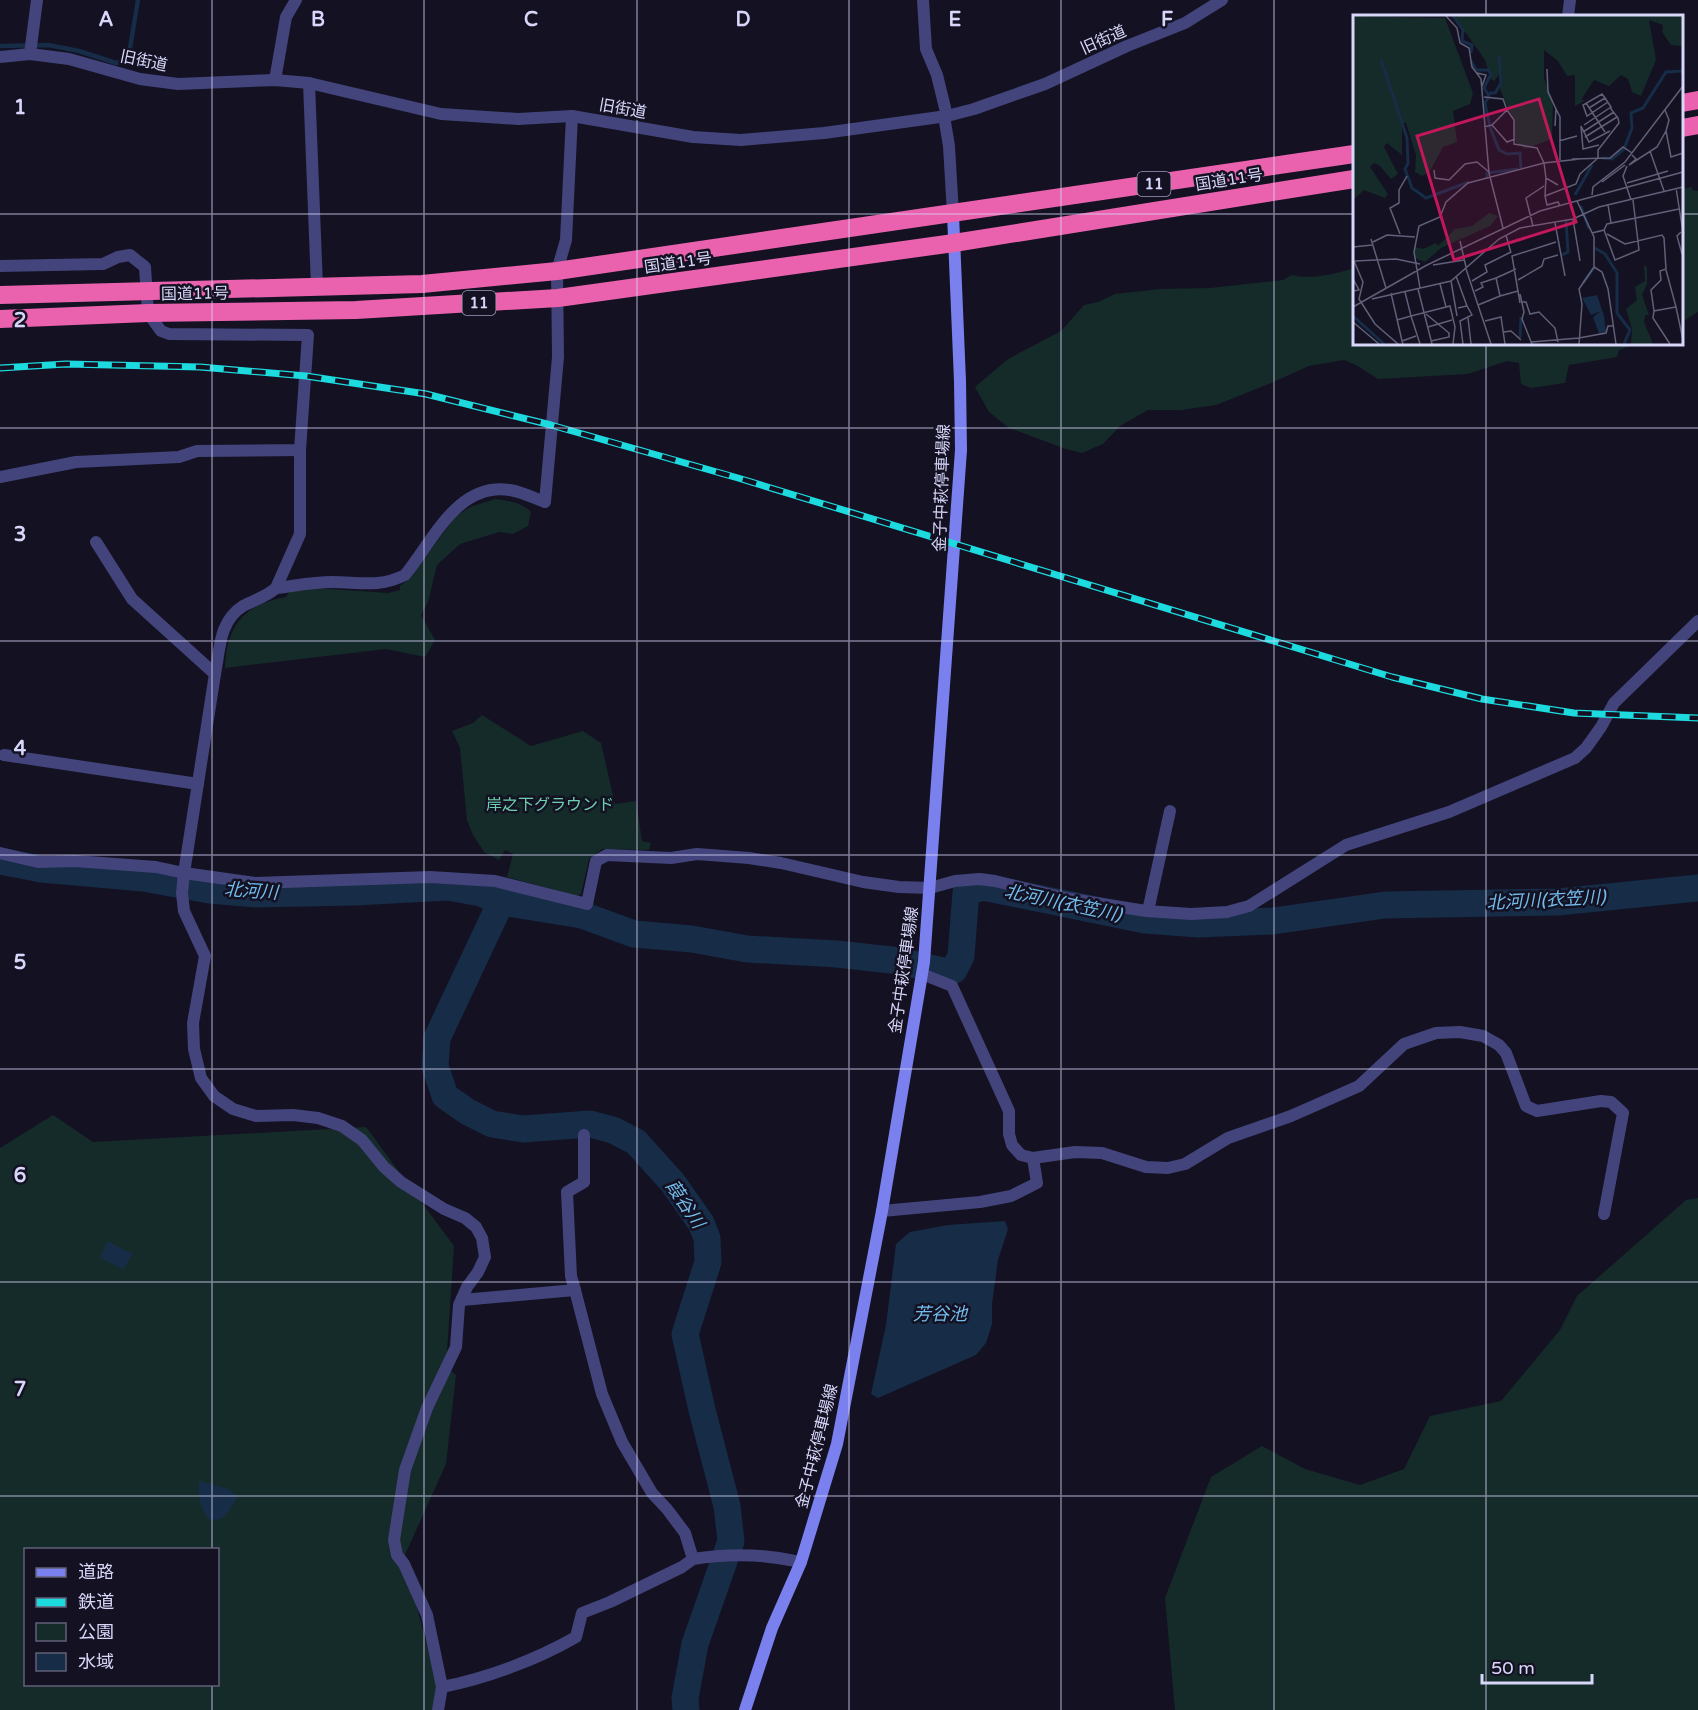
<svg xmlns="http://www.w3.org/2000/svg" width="1698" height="1710" viewBox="0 0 1698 1710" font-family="'Varela Round','Noto Sans JP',sans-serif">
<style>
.green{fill:#152b29;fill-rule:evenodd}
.water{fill:#162c47}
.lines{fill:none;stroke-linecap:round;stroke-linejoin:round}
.stream{stroke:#162c47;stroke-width:4.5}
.river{stroke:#162c47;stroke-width:27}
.street{stroke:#42447b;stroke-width:12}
.secondary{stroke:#7a80ee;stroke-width:12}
.highway{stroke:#ea62ad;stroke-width:18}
.rail-casing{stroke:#1ddadf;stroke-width:7}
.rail{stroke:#131122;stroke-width:4.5;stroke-dasharray:14;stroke-linecap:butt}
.grid{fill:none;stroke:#d8d7fa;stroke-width:1.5;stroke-opacity:0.55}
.labels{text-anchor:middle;stroke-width:5;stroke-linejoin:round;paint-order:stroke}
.shield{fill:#131122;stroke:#9d9cb9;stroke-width:1.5}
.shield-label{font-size:15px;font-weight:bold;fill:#d8d7fa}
.street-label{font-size:16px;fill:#d8d7fa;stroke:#131122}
.park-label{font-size:16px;fill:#6cd0b0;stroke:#131122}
.water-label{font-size:18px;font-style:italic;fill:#72bdec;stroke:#131122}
.inset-river{fill:none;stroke:#162c47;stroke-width:3}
.inset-road{fill:none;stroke:#626078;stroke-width:1.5}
.view{fill:#c2185b;fill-opacity:0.15;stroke:#c2185b;stroke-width:3}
.inset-edge{fill:none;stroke:#d8d7fa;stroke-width:3}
.grid-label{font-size:20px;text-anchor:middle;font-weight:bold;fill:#d8d7fa;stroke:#131122;stroke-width:5;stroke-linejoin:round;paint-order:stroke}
</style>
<rect width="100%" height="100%" fill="#131122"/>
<g class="green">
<path d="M 1692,187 L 1692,190 L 1698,191 L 1698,312 L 1682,322 L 1682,189 Z"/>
<path d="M 1354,268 L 1354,344 L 1636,344 L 1619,350 L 1617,357 L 1569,365 L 1565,383 L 1531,388 L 1521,384 L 1519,363 L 1507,361 L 1468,374 L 1378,379 L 1356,365 L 1344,360 L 1309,366 L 1271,383 L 1216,405 L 1181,410 L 1148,410 L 1120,426 L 1103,444 L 1082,453 L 1066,449 L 1009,428 L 989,412 L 975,387 L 1008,359 L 1061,331 L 1084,305 L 1098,302 L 1115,294 L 1160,289 L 1210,288 L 1283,280 L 1292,275 C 1311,280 1336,274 1354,268 Z"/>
<path d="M 495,499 C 509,501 521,502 531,512 L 528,526 L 513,534 L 499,532 L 460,544 L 437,565 L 428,602 L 421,615 L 435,640 L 425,657 L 386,649 L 225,668 C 227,625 243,605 286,597 L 290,590 L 316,588 L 388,593 L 400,590 L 400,586 L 410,578 L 455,517 L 470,507 Z"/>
<path d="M 482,715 L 531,746 L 583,731 L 601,743 L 615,804 L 636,801 L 642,841 L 651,843 L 649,850 L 602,849 L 589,859 L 581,894 L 577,896 L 507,877 L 513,854 L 505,850 L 499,860 L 484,852 L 473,835 L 467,820 L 460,748 L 452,731 L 473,723 Z"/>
<path d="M 53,1115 L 93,1142 L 366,1127 L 454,1246 L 446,1367 L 456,1375 L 446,1464 L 404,1557 L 439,1692 L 435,1710 L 0,1710 L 0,1148 ZM 26,1550 L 218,1550 L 218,1684 L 26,1684 Z"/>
<path d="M 1698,1198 L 1698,1710 L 1175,1710 L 1165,1598 L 1211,1477 L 1262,1446 L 1305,1469 L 1360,1485 L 1404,1469 L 1430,1416 L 1501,1401 L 1560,1330 L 1577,1296 L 1686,1200 Z"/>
</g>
<g class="water">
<path d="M 1005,1221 L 1008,1229 L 998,1260 L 992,1304 L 992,1324 L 986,1343 L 976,1355 L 878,1398 L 871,1394 L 886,1325 L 896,1244 L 910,1232 L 948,1225 Z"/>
<path d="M 107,1241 L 133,1254 L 123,1269 L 100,1258 Z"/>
<path d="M 201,1481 L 228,1489 L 236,1495 L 237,1498 L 230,1510 L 221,1519 L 210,1520 C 201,1512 197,1493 199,1482 Z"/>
</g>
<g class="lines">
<path class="stream" d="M 0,46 L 48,45 L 79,51 L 116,63 L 128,60 L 138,0"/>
<g class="river">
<path d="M 0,861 L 41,869 L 143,878 L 209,890 L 256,894 L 355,892 L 448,887 L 481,893 L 501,902 L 582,915 L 634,934 L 692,939 L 747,949 L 837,954 L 900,961 L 942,971 L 954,970 L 961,956 L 966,892 L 983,887 L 1145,920 L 1198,924 L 1273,921 L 1385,905 L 1558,902 L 1698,888"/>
<path d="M 501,902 L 437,1038 L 435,1066 L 445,1096 L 468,1112 L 492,1124 L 523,1129 L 590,1124 L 613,1130 L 636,1142 L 673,1183 L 701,1223 L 707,1238 L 708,1262 L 685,1334 L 702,1410 L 727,1506 L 731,1541 L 695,1644 L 685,1698 L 686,1710"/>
</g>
<g class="street">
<path d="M 923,0 L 926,49 L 937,75 L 947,116"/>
<path d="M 1568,16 L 1570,0"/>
<path d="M 30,54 L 37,0"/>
<path d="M 0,57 L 30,54 L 69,59 L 140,79 L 178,84 L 275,80 L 309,83 L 441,114 L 518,119 L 572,116 L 693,137 L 741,140 L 824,133 L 947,116 L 974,109 L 1045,84 L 1127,46 L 1185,23 L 1222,0"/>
<path d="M 275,80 L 286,17 L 296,0"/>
<path d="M 309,83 L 317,287"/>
<path d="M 944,116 L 949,146 L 953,214"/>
<path d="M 0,266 L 103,264 L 118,257 L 130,255 L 145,267 L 148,313 L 161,331 L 169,334 L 308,335 L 300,450 L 197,451 L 179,457 L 76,462 L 0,477"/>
<path d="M 96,542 L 132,599 L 215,674 C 220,649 219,621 243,606 C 254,600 266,597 276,588 L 300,534 L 300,450"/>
<path d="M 276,588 C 294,586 313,582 332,582 C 359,582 379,588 405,575 C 433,541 457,482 510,490 C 522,492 534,498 545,502 L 558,357 L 557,271 L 566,240 L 572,116"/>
<path d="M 4,755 L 198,784"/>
<path d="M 0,853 L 38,862 L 75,861 L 156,867 L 184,873 L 215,674"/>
<path d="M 1148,911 L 1170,811"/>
<path d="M 922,974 L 952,986 L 1009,1111 L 1009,1134 L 1012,1145 L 1021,1155 L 1033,1158 L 1075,1152 L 1102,1153 L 1146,1167 L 1168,1168 L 1185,1164 L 1228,1138 L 1291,1116 L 1359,1086 L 1404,1044 L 1436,1033 L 1460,1032 L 1483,1036 L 1499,1045 L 1506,1053 L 1526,1106 L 1537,1111 L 1601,1101 L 1611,1102 L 1623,1113 L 1604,1214"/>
<path d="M 882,1211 L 980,1202 L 1011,1196 L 1037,1183 L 1033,1158"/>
<path d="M 575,1290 L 571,1276 L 567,1192 L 584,1182 L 584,1135"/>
<path d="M 462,1300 L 575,1290 L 602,1394 L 622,1442 L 652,1493 L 667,1509 L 685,1533 L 693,1559 C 730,1553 765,1554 801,1562"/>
<path d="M 693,1559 L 682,1567 L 610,1602 L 582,1613 L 576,1637 C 536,1660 487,1678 442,1687 L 427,1615 L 404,1564 L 397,1555 L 394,1540 L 405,1470 L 427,1408 L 456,1347 L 459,1305 L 467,1287 L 478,1272 L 485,1257 L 482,1238 L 476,1227 L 465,1218 L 444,1209 L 401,1182 L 384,1167 L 362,1140 L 342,1126 L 318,1118 L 293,1115 L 256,1116 L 233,1109 L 214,1096 L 201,1078 L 194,1049 L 193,1023 L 205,956 L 184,911 L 182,893 L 184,873 L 255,883 L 430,877 L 495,881 L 587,904 L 596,861 L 607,855 L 671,858 L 697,854 L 749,858 L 781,863 L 863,882 L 899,887 L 930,888 L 955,881 L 979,879 L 995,881 L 1065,898 L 1146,911 L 1191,914 L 1227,912 L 1249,906 L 1346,845 L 1449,812 L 1575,758 L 1586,748 L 1601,727 L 1614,703 L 1698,621"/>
<path d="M 438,1710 L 442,1687"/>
</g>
<path class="secondary" d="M 745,1710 L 772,1628 L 801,1562 L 837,1444 L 882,1211 L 924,962 L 961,450 L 960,381 L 953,214"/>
<g class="highway">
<path d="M 1682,103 L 1698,100"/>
<path d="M 1682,128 L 1698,125"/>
<path d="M 0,295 L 422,284 L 557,271 L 1354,154"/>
<path d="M 0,319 L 148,313 L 356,310 L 558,298 L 954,243 L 1354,179"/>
</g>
<g class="rail-casing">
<path id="rail" d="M 0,368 L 66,364 L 200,367 L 306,376 L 426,394 L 551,425 L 738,478 L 1392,677 L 1482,699 L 1574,713 L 1698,718"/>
</g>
<use href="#rail" class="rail"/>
</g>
<path class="grid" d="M 212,0 L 212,1550M 424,0 L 424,1710M 637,0 L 637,1710M 849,0 L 849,1710M 1061,0 L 1061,1710M 1274,0 L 1274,1710M 1486,0 L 1486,16M 0,214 L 1354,214M 1682,214 L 1698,214M 1486,344 L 1486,1710M 0,428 L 1698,428M 0,641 L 1698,641M 0,855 L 1698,855M 0,1069 L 1698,1069M 0,1282 L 1698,1282M 0,1496 L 1698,1496M 212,1684 L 212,1710"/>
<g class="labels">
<g class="shield">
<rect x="1137.5" y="172" width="33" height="24" rx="4.5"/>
<rect x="462.5" y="291" width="33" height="24" rx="4.5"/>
</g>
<g class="shield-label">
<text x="1154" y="189">11</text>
<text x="479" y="308">11</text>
</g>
<g class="street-label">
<text transform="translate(1103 39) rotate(-24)" y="6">旧街道</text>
<text transform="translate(144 60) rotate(12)" y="6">旧街道</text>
<text transform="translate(623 108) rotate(10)" y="6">旧街道</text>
<text transform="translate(1229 179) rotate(-9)" y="6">国道11号</text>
<text transform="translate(678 262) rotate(-8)" y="6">国道11号</text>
<text transform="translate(195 293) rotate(-1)" y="6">国道11号</text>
<text transform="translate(941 488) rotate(-88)" y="6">金子中萩停車場線</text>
<text transform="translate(903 970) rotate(-82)" y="6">金子中萩停車場線</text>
<text transform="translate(816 1446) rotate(-76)" y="6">金子中萩停車場線</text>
</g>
<g class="park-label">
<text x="550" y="810">岸之下グラウンド</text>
</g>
<g class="water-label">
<text transform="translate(251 891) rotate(4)" y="6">北河川</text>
<text transform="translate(1546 900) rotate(-3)" y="6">北河川(衣笠川)</text>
<text transform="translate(1063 903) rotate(12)" y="6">北河川(衣笠川)</text>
<text transform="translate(685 1204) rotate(56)" y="6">葭谷川</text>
<text x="940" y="1320">芳谷池</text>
</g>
</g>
<g transform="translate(1353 15)">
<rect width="330" height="330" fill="#131122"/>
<path d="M 0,1 L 92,3 L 120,78 L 117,89 L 100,96 L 104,127 L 90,132 L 76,158 L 69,161 L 62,157 L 63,140 L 53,108 L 49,108 L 49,140 L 34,128 L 31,132 L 45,159 L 38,164 L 26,150 L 21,148 L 17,152 L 35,179 L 32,183 L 11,175 L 0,185 ZM 101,1 L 330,1 L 330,31 L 318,30 L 309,17 L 310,10 L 296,5 L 303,45 L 288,81 L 279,77 L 275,64 L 268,60 L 256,71 L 241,65 L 228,85 L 233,85 L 222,91 L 222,60 L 214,61 L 205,46 L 191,35 L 191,63 L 200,85 L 199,124 L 172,134 L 163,127 L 160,118 L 160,104 L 147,74 L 149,56 L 141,66 L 138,64 L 132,45 ZM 136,198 L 145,201 L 137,211 L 88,233 L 72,247 L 62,243 L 62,232 L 70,234 L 83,228 L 85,231 L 102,214 L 119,211 ZM 291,250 L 294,252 L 294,269 L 289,280 L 296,300 L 292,300 L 291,307 L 300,329 L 278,329 L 279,314 L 273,294 L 284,285 L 282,272 L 292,266 Z" fill="#152b29"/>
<path d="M 244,280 L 251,301 L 253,317 L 246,319 L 240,302 L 248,296 L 238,300 L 229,283 Z" fill="#162c47"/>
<path class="inset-river" d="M 100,1 L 110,15 L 109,26 L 119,30 L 118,38M 28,45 L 54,123 L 55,148 L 52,154 L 59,173 L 73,183 L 116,167M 118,46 L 123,55 L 135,55 L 138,59 L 131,73 L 136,81 L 132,88 L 137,112 L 146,135 L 154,139 L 167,138 L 168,153M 136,78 L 142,78 L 148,68 L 146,40M 249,143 L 259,144 L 271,134 L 279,113 L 278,98 L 290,93 L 313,57 L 330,56M 134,164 L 134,158 L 165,154M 222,180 L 239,150M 228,191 L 236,214M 242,233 L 252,239 L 264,258 L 264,298 L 277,315 L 271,329M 209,240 L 215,237 L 213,206M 230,268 L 241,253M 0,301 L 31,329M 167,323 L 168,302"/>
<path class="inset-road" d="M 93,1 L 104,13 L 107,28 L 116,33 L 119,52 L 128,64 L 136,158 L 150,213M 194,54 L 195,77 L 203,94 L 202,111M 124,58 L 133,60 L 129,71M 131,82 L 150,84 L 154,95M 233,88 L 252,117M 236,93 L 252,83M 203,94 L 207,102 L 207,145M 312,95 L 316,105 L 313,116 L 318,142 L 330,138M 231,110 L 258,92M 131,112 L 139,110 L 154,127 L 162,124M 230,117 L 261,97M 232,122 L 264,102M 206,126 L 224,121M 246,130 L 230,134 L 228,111 L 236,127 L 257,116M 297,136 L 311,176M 279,140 L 283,144 L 276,150 L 304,132 L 313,116M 219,144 L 257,143 L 270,132 L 279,138M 274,151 L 270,161 L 278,185M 81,155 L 82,163 L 96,165 L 112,149 L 124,147 L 136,157M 193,163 L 191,148 L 227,144M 249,167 L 272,150M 274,168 L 315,156M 323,173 L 330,217M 239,180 L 240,172 L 272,147 L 330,71M 192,181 L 193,163 L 205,170M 224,186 L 241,222 L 241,252 L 249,257 L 255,274 L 263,329M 255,190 L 258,208M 207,191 L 205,187 L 194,190 L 192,181 L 223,169 L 227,159 L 245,143 L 245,135 L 266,108 L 265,103 L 258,94 L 258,92 L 252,83 L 249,79 L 230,90 L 234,101 L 255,87M 220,204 L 227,246M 202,208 L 212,261M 180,211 L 173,183 L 191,171M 251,215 L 262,245 L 286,235 L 280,185M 328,217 L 324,221 L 329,239M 239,218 L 251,215 L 254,209 L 326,194M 47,219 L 37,193 L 46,188 L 46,175 L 54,161M 254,219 L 272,229 L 309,220 L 311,223 L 313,254 L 307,256 L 308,265 L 298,275 L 301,296M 153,220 L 158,238M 18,224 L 33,273M 107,226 L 113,252M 20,227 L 34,220 L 62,222M 0,232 L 19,230M 1,246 L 10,267 L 6,284 L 22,309 L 45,329M 2,246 L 43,244 L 67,249M 80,250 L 111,245M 113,254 L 138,329M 163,254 L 143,263 L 147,281 L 165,276M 313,255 L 323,292 L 301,296 L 300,303 L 317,329M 103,261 L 114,291 L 105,293M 0,264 L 6,275 L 0,276M 165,265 L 189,251 L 191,244 L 205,240M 98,266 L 104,301M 119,266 L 134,257 L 132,250 L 158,237M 87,269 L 93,292M 67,273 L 61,237 L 66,211 L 87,202 L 93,187 L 115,168 L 191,148 L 184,133 L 161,129 L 161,105 L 154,95 L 139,110M 65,274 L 79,329M 122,276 L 130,272 L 128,268 L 143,263M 38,278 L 49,326M 167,279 L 171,297 L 169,304 L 179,329M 19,284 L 98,266 L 146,224 L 167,213 L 220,204 L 246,192 L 330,172M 169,287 L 173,287 L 177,299 L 186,297 L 202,313 L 205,327M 167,288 L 159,241 L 203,227M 125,290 L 147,281M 0,292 L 74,250 L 187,196 L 330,157M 323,292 L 330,325M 73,299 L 96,318 L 96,322 L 78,326M 115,303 L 118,329M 44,305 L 58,301 L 52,277M 132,306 L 148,302 L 152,329M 0,307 L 26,329M 75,312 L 99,305M 151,317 L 158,316 L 168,325M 226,323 L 253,318 L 255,311 L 260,311M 178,327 L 226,323M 50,329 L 49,326 L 63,321M 67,329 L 58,301 L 97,291 L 102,312 L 100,329M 110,329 L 107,306 L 119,300 L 114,291M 226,329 L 229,289 L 226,274 L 241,252"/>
<path class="view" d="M 186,84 L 223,207 L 101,245 L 64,121 Z"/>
<rect width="330" height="330" class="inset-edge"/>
</g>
<g class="grid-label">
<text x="106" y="26">A</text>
<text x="318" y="26">B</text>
<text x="531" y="26">C</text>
<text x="743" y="26">D</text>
<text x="955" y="26">E</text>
<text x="1167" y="26">F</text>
<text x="20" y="114">1</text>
<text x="20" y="327">2</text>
<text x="20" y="541">3</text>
<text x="20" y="755">4</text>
<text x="20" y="969">5</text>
<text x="20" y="1182">6</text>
<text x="20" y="1396">7</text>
</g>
<rect x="24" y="1548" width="195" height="138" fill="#131122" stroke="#626078" stroke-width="1.5"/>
<rect x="36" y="1568" width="30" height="9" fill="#7a80ee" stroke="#626078" stroke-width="1.5"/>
<text x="78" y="1578" font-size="18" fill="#d8d7fa">道路</text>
<rect x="36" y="1598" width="30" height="9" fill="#1ddadf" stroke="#626078" stroke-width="1.5"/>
<text x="78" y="1608" font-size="18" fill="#d8d7fa">鉄道</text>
<rect x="36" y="1623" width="30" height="18" fill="#152b29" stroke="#626078" stroke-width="1.5"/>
<text x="78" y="1638" font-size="18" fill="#d8d7fa">公園</text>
<rect x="36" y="1653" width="30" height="18" fill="#162c47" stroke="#626078" stroke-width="1.5"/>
<text x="78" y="1668" font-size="18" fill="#d8d7fa">水域</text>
<path d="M1482 1674v9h110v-9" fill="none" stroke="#d8d7fa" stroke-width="3"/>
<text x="1491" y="1674" font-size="18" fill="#d8d7fa" stroke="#131122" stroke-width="4.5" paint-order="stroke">50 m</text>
</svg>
